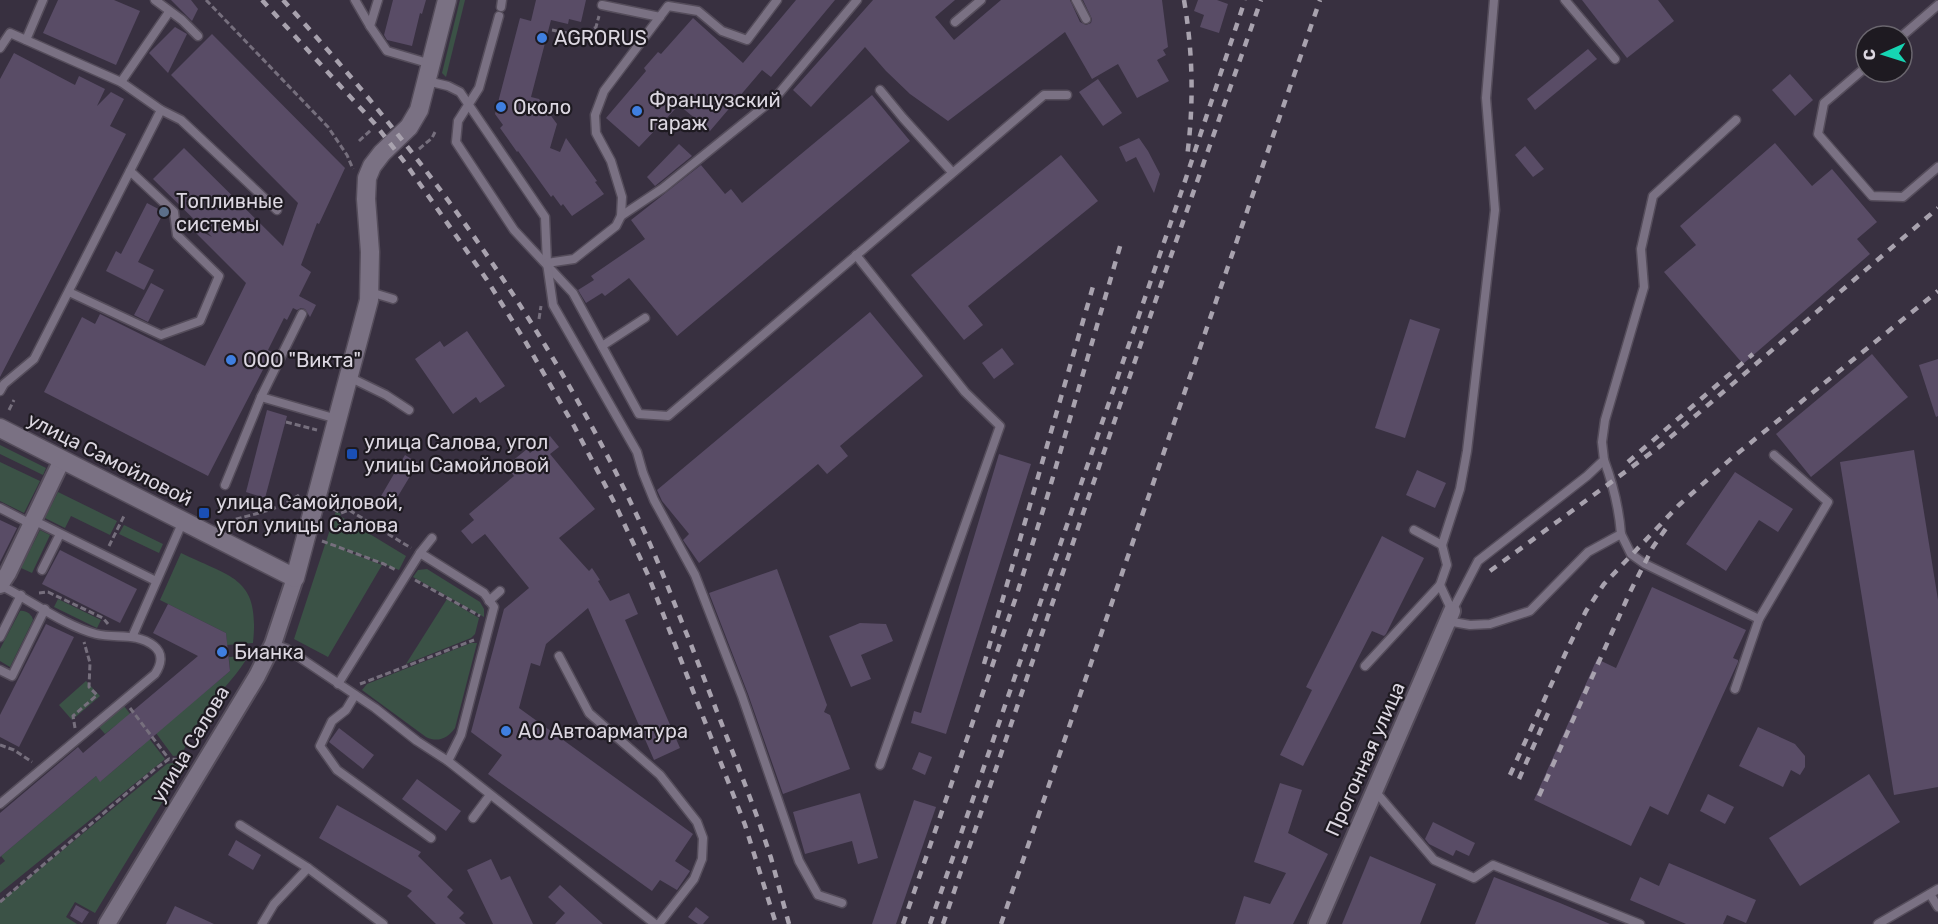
<svg xmlns="http://www.w3.org/2000/svg" width="1938" height="924" viewBox="0 0 1938 924" font-family="Rubik,sans-serif">
<style>
.green{fill:#3b5246}
.building{fill:#594c66}
.lines{fill:none;stroke-linecap:round;stroke-linejoin:round}
.lane-casing{stroke:#554d5b;stroke-width:11}
.street-casing{stroke:#554d5b;stroke-width:20}
.secondary-casing{stroke:#554d5b;stroke-width:21}
.path{stroke:#766f7d;stroke-width:3;stroke-dasharray:6 3;stroke-linecap:butt}
.lane{stroke:#7a7183;stroke-width:8}
.street{stroke:#7a7183;stroke-width:16}
.secondary{stroke:#7a7183;stroke-width:18}
.rail{stroke:#a8a2ae;stroke-width:4.5;stroke-dasharray:8 8;stroke-linecap:butt}
.shop-dot{fill:#3f7fe0;stroke:#1e1a21;stroke-width:2}
.service-dot{fill:#5c6f8a;stroke:#1e1a21;stroke-width:2}
.transit-dot{fill:#1a4fb4;stroke:#1e1a21;stroke-width:2}
.labels{text-anchor:middle;stroke-width:4.5;stroke-linejoin:round;paint-order:stroke}
.poi-label{font-size:20px;fill:#dcd7e1;stroke:#1e1a21;text-anchor:start}
.street-label{font-size:20px;fill:#dcd7e1;stroke:#1e1a21}
</style>
<rect width="100%" height="100%" fill="#383040"/>
<g class="green">
<path d="M 460,0 L 465,0 L 446,77 L 442,73 Z"/>
<path d="M 0,445 L 46,468 L 43,475 L 0,454 Z"/>
<path d="M 0,462 L 40,481 L 24,513 L 0,501 Z"/>
<path d="M 58,492 L 117,521 L 110,535 L 71,516 L 65,528 L 45,518 Z"/>
<path d="M 336,511 L 341,514 L 340,516 L 406,556 L 399,570 L 346,549 L 346,551 L 382,565 L 328,657 L 294,639 Z"/>
<path d="M 124,525 L 163,544 L 159,553 L 119,534 Z"/>
<path d="M 40,530 L 50,535 L 32,573 L 21,568 Z"/>
<path d="M 181,553 C 232,578 260,577 253,643 L 227,645 L 226,633 L 160,600 Z"/>
<path d="M 427,569 L 480,602 L 484,609 L 484,617 L 413,577 L 418,570 Z"/>
<path d="M 58,599 L 101,620 L 97,628 L 54,607 Z"/>
<path d="M 447,599 L 479,618 L 475,634 L 471,638 L 406,664 Z"/>
<path d="M 20,611 C 25,610 32,614 33,620 L 10,667 L 0,661 L 0,649 Z"/>
<path d="M 471,643 L 477,643 L 455,728 C 448,738 438,743 426,737 L 362,690 L 367,684 Z"/>
<path d="M 248,656 C 239,673 225,686 213,701 C 200,717 189,736 182,755 L 173,756 L 156,733 L 230,671 L 229,657 Z"/>
<path d="M 86,681 L 100,696 L 72,720 L 59,705 Z"/>
<path d="M 124,706 L 165,759 L 0,893 L 0,865 L 5,861 L 1,856 L 96,776 L 101,781 L 140,748 L 119,723 L 105,734 L 99,727 Z"/>
<path d="M 172,763 L 180,764 L 171,788 L 95,913 L 75,902 L 66,917 L 77,924 L 0,924 L 0,902 L 167,764 Z"/>
</g>
<g class="building">
<path d="M 58,0 L 114,0 L 140,11 L 116,65 L 43,33 Z"/>
<path d="M 171,0 L 191,0 L 198,9 L 192,21 Z"/>
<path d="M 393,0 L 426,0 L 422,14 L 420,13 L 412,46 L 387,40 L 384,35 Z"/>
<path d="M 536,0 L 586,0 L 581,22 L 569,19 L 568,24 L 551,20 L 531,97 L 539,99 L 557,124 L 550,148 L 560,152 L 566,138 L 597,181 L 595,182 L 604,194 L 572,216 L 563,204 L 561,206 L 553,195 L 551,197 L 518,151 L 517,152 L 500,128 L 503,125 L 495,114 L 520,18 L 531,21 Z"/>
<path d="M 796,0 L 835,0 L 771,77 L 762,70 L 710,131 L 679,105 L 639,147 L 606,118 L 646,71 L 644,68 L 658,52 L 661,54 L 693,18 L 743,63 Z"/>
<path d="M 873,0 L 955,0 L 935,17 L 954,40 L 1001,0 L 1070,0 L 1080,22 L 1086,25 L 1091,23 L 1092,19 L 1083,0 L 1162,0 L 1168,47 L 1163,50 L 1166,55 L 1157,60 L 1169,81 L 1137,98 L 1118,64 L 1092,79 L 1065,32 L 948,121 L 910,94 L 886,71 L 865,47 L 811,107 L 793,90 Z"/>
<path d="M 1198,0 L 1217,0 L 1228,4 L 1219,33 L 1200,27 L 1204,15 L 1194,11 Z"/>
<path d="M 1582,0 L 1658,0 L 1674,21 L 1627,58 Z"/>
<path d="M 175,27 L 187,34 L 168,73 L 149,53 Z"/>
<path d="M 212,34 L 345,168 L 319,224 L 317,223 L 301,265 L 311,272 L 299,296 L 316,305 L 310,317 L 305,309 L 301,308 L 297,310 L 293,308 L 287,320 L 284,318 L 268,350 L 272,352 L 208,476 L 44,392 L 82,317 L 95,324 L 100,314 L 205,366 L 246,283 L 193,230 L 195,228 L 212,237 L 153,179 L 184,148 L 283,246 L 298,203 L 171,75 Z"/>
<path d="M 1588,49 L 1597,59 L 1535,110 L 1527,99 Z"/>
<path d="M 14,53 L 75,85 L 79,76 L 105,89 L 97,106 L 111,92 L 124,99 L 110,126 L 126,134 L 0,377 L 0,79 Z"/>
<path d="M 1790,74 L 1813,100 L 1795,116 L 1772,90 Z"/>
<path d="M 1098,79 L 1122,113 L 1103,126 L 1079,92 Z"/>
<path d="M 872,95 L 910,141 L 677,336 L 629,278 L 605,296 L 602,293 L 586,303 L 578,290 L 594,280 L 591,276 L 645,239 L 631,220 L 701,165 L 725,194 L 731,189 L 742,203 Z"/>
<path d="M 1139,138 L 1148,151 L 1160,174 L 1154,193 L 1136,157 L 1126,162 L 1119,147 Z"/>
<path d="M 1775,143 L 1812,186 L 1832,169 L 1877,222 L 1857,239 L 1870,254 L 1743,364 L 1664,272 L 1696,245 L 1680,226 Z"/>
<path d="M 679,144 L 692,156 L 655,186 L 647,177 Z"/>
<path d="M 1525,146 L 1544,169 L 1533,177 L 1515,155 Z"/>
<path d="M 1061,155 L 1098,201 L 968,306 L 983,325 L 964,340 L 911,275 Z"/>
<path d="M 147,203 L 164,212 L 138,262 L 154,270 L 144,290 L 106,271 L 116,251 L 121,254 Z"/>
<path d="M 151,283 L 164,290 L 148,322 L 134,315 Z"/>
<path d="M 870,312 L 923,376 L 840,446 L 848,456 L 827,474 L 818,464 L 699,563 L 683,540 L 689,534 L 662,501 L 657,490 Z"/>
<path d="M 1410,319 L 1440,329 L 1405,438 L 1375,428 Z"/>
<path d="M 467,331 L 505,386 L 480,403 L 476,397 L 453,414 L 415,359 L 440,341 L 444,347 Z"/>
<path d="M 1002,348 L 1014,364 L 994,379 L 982,363 Z"/>
<path d="M 1872,354 L 1908,397 L 1811,477 L 1776,434 Z"/>
<path d="M 1938,359 L 1938,416 L 1936,417 L 1919,365 Z"/>
<path d="M 267,410 L 287,416 L 265,498 L 246,492 Z"/>
<path d="M 550,436 L 559,447 L 550,454 L 595,509 L 559,538 L 589,571 L 592,568 L 600,580 L 598,581 L 610,601 L 629,593 L 638,614 L 625,620 L 680,748 L 654,760 L 588,608 L 546,644 L 540,666 L 531,663 L 519,708 L 693,834 L 675,861 L 690,871 L 677,890 L 660,880 L 652,891 L 488,774 L 502,755 L 471,732 L 504,609 L 529,588 L 485,534 L 472,544 L 461,531 L 474,520 L 469,514 L 514,476 L 506,466 L 527,449 L 530,453 Z"/>
<path d="M 1914,450 L 1938,600 L 1938,787 L 1894,795 L 1840,462 Z"/>
<path d="M 999,454 L 1031,464 L 946,734 L 911,723 L 914,711 L 921,713 Z"/>
<path d="M 405,455 L 418,463 L 389,511 L 377,503 Z"/>
<path d="M 1417,470 L 1446,483 L 1435,508 L 1406,495 Z"/>
<path d="M 1735,472 L 1793,509 L 1778,532 L 1759,520 L 1726,571 L 1686,544 Z"/>
<path d="M 0,520 L 17,528 L 0,562 Z"/>
<path d="M 1382,536 L 1424,558 L 1386,634 L 1384,636 L 1372,631 L 1303,766 L 1280,755 L 1312,690 L 1306,687 Z"/>
<path d="M 60,550 L 137,589 L 120,623 L 42,584 Z"/>
<path d="M 777,569 L 827,705 L 824,712 L 830,715 L 850,769 L 783,794 L 748,694 L 709,593 Z"/>
<path d="M 1652,587 L 1746,630 L 1733,658 L 1738,660 L 1738,662 L 1668,815 L 1650,806 L 1631,846 L 1534,800 L 1597,659 L 1616,668 Z"/>
<path d="M 168,604 L 226,633 L 230,671 L 100,782 L 96,776 L 0,857 L 0,813 L 78,747 L 83,753 L 198,656 L 153,633 Z"/>
<path d="M 860,623 L 886,624 L 893,641 L 861,655 L 871,679 L 851,687 L 829,636 Z"/>
<path d="M 46,624 L 74,637 L 19,747 L 0,737 L 0,715 Z"/>
<path d="M 1758,727 L 1795,744 L 1805,756 L 1805,767 L 1800,775 L 1791,770 L 1783,787 L 1739,766 Z"/>
<path d="M 339,728 L 374,755 L 363,769 L 329,742 Z"/>
<path d="M 919,752 L 932,757 L 925,775 L 912,769 Z"/>
<path d="M 1869,774 L 1900,822 L 1800,886 L 1769,838 Z"/>
<path d="M 417,779 L 461,811 L 446,831 L 402,799 Z"/>
<path d="M 1280,783 L 1302,790 L 1288,833 L 1328,854 L 1293,924 L 1235,924 L 1244,896 L 1270,904 L 1286,873 L 1254,862 Z"/>
<path d="M 860,793 L 878,858 L 858,864 L 852,841 L 805,854 L 793,812 Z"/>
<path d="M 1708,794 L 1734,807 L 1725,824 L 1700,811 Z"/>
<path d="M 914,800 L 936,807 L 896,924 L 872,924 Z"/>
<path d="M 337,805 L 421,852 L 418,856 L 453,890 L 447,897 L 464,913 L 459,918 L 466,924 L 436,924 L 407,896 L 412,891 L 319,838 Z"/>
<path d="M 1433,822 L 1475,843 L 1469,856 L 1456,850 L 1453,856 L 1429,844 L 1425,839 Z"/>
<path d="M 236,840 L 261,855 L 253,870 L 228,855 Z"/>
<path d="M 1370,856 L 1436,884 L 1420,924 L 1342,924 Z"/>
<path d="M 491,859 L 501,880 L 510,876 L 533,924 L 493,924 L 467,870 Z"/>
<path d="M 1669,863 L 1756,900 L 1746,923 L 1727,915 L 1723,924 L 1686,924 L 1630,900 L 1640,877 L 1659,886 Z"/>
<path d="M 1494,877 L 1560,903 L 1610,924 L 1475,924 Z"/>
<path d="M 560,885 L 603,924 L 555,924 L 565,913 L 548,897 Z"/>
<path d="M 76,905 L 89,912 L 82,923 L 70,916 Z"/>
<path d="M 175,906 L 214,924 L 166,924 Z"/>
<path d="M 696,907 L 709,917 L 703,924 L 698,924 L 688,917 Z"/>
</g>
<g class="lines">
<g class="lane-casing">
<g id="lane">
<path d="M 155,0 L 182,20 L 198,36"/>
<path d="M 355,0 L 370,26"/>
<path d="M 378,0 L 370,26 L 387,51 L 431,64"/>
<path d="M 1076,0 L 1086,19"/>
<path d="M 1565,0 L 1615,59"/>
<path d="M 602,5 L 660,17"/>
<path d="M 501,7 L 502,0"/>
<path d="M 499,16 L 479,88 L 458,121 L 456,142 L 514,230 L 573,293 L 639,414 L 668,416 L 1044,95 L 1067,95"/>
<path d="M 955,22 L 981,0"/>
<path d="M 1902,36 L 1938,5"/>
<path d="M 26,40 L 43,0"/>
<path d="M 0,48 L 10,33 L 121,82 L 161,110 L 34,359 L 4,384 L 0,391"/>
<path d="M 1866,67 L 1824,103 L 1818,134 L 1872,196 L 1903,197 L 1938,167"/>
<path d="M 427,81 L 448,86 L 460,92 L 545,217 L 547,263 L 553,305 L 637,452 L 643,473 L 654,500 L 695,575 L 742,696 L 799,861 L 818,895 L 842,903"/>
<path d="M 121,82 L 169,12"/>
<path d="M 880,90 L 903,118 L 952,172"/>
<path d="M 161,110 L 181,120 L 277,210"/>
<path d="M 621,216 L 663,188 L 776,97 L 857,0"/>
<path d="M 856,255 L 965,392 L 1000,426 L 880,765"/>
<path d="M 547,263 L 574,259 L 616,226 L 621,216 L 622,197 L 611,161 L 596,133 L 595,115 L 604,91 L 668,6 L 698,11 L 722,31 L 747,40 L 777,0"/>
<path d="M 69,292 L 161,335 L 200,321 L 219,276 L 177,235 L 174,212 L 130,171"/>
<path d="M 370,292 L 393,299"/>
<path d="M 602,346 L 645,318"/>
<path d="M 349,377 L 386,395 L 409,410"/>
<path d="M 261,397 L 337,419"/>
<path d="M 225,485 L 261,397 L 302,314"/>
<path d="M 0,508 L 31,524"/>
<path d="M 33,520 L 156,581"/>
<path d="M 1414,530 L 1442,545 L 1447,565 L 1440,585 L 1452,611"/>
<path d="M 1621,534 L 1631,554 L 1645,564 L 1759,619"/>
<path d="M 1442,545 L 1460,489 L 1467,451 L 1495,210 L 1486,98 L 1494,0"/>
<path d="M 420,553 L 484,593 L 494,607 L 461,735 L 448,761"/>
<path d="M 42,570 L 60,534"/>
<path d="M 0,585 C 30,600 65,626 96,634 C 116,639 136,632 154,646 C 164,654 161,665 155,674 L 0,804"/>
<path d="M 489,601 L 500,591"/>
<path d="M 1452,611 L 1478,561 L 1587,476 L 1604,460 L 1602,442 L 1605,420 L 1644,287 L 1641,249 L 1653,196 L 1736,120"/>
<path d="M 1447,621 L 1470,625 L 1490,624 L 1530,611 L 1588,552 L 1621,534 C 1619,508 1613,484 1604,460"/>
<path d="M 133,635 L 183,521"/>
<path d="M 0,637 L 21,595"/>
<path d="M 273,644 L 287,649 L 375,708 L 417,741 L 448,761 L 655,924"/>
<path d="M 559,656 L 589,713 L 660,775 L 697,822 L 703,838 L 702,859 L 694,879 L 659,924"/>
<path d="M 1365,666 L 1440,585"/>
<path d="M 0,670 L 12,676 L 45,609"/>
<path d="M 338,684 L 420,553 L 432,538"/>
<path d="M 1735,689 L 1759,619 L 1828,502 L 1774,455"/>
<path d="M 355,695 L 346,710 L 332,721 L 320,746 L 337,770 L 431,838"/>
<path d="M 1375,791 L 1434,860 L 1474,878 L 1493,865 L 1640,924"/>
<path d="M 473,818 L 490,795"/>
<path d="M 240,825 L 308,868 L 383,924"/>
<path d="M 1930,894 L 1938,907"/>
<path d="M 262,924 L 274,904 L 308,868"/>
<path d="M 1878,924 L 1938,889"/>
</g>
</g>
<g class="street-casing">
<g id="street">
<path d="M 0,585 L 8,573 L 62,460"/>
<path d="M 107,924 L 257,676 L 273,644 L 295,578"/>
<path d="M 1317,924 L 1452,611"/>
</g>
</g>
<g class="secondary-casing">
<path id="secondary" d="M 0,428 L 295,578 L 369,300 L 370,252 L 366,199 L 367,178 L 372,166 L 382,153 L 409,127 L 419,110 L 447,0"/>
</g>
<g class="path">
<path d="M 206,0 L 328,127 L 347,155 L 353,169"/>
<path d="M 552,30 L 582,36 L 596,27 L 599,16"/>
<path d="M 359,141 L 371,130"/>
<path d="M 419,149 L 432,138 L 435,132"/>
<path d="M 539,319 L 541,306"/>
<path d="M 9,410 L 14,400"/>
<path d="M 286,422 L 317,430"/>
<path d="M 333,509 L 341,513 L 349,510 L 411,548"/>
<path d="M 227,522 C 254,513 275,512 299,495"/>
<path d="M 322,541 L 384,564 L 396,570"/>
<path d="M 109,546 L 124,516"/>
<path d="M 415,580 L 480,616"/>
<path d="M 39,593 L 48,592 L 103,618 L 108,624"/>
<path d="M 360,684 L 474,640"/>
<path d="M 130,708 L 169,759"/>
<path d="M 75,728 L 73,716 L 97,695 L 89,687 L 90,663 L 84,642"/>
<path d="M 0,745 L 14,750 L 32,762"/>
<path d="M 0,902 L 155,769 L 169,759 L 185,760"/>
</g>
<use href="#lane" class="lane"/>
<use href="#street" class="street"/>
<use href="#secondary" class="secondary"/>
<g class="rail">
<path d="M 262,0 L 375,124 L 406,164 L 487,280 L 525,341 L 574,426 L 614,502 L 648,575 L 745,825 L 776,924"/>
<path d="M 283,0 C 429,159 556,338 646,535 C 662,570 675,606 690,642 C 713,702 737,762 759,822 L 771,858 L 789,924"/>
<path d="M 1184,0 C 1193,53 1194,104 1187,157"/>
<path d="M 1628,462 L 1753,354"/>
<path d="M 1490,571 L 1659,447 L 1938,208"/>
<path d="M 984,664 L 1094,283"/>
<path d="M 1510,775 L 1567,650 L 1586,611 L 1604,584 L 1679,505 L 1733,457 L 1938,291"/>
<path d="M 1519,779 L 1549,711"/>
<path d="M 1539,796 L 1630,592 L 1653,547 L 1667,527"/>
<path d="M 903,924 L 1016,597 L 1048,494 L 1121,243"/>
<path d="M 930,924 L 1184,184 L 1245,0"/>
<path d="M 943,924 L 1166,270 L 1261,0"/>
<path d="M 1001,924 L 1320,0"/>
</g>
</g>
<g class="shop-dot">
<circle cx="542" cy="38" r="6"/>
<circle cx="501" cy="107" r="6"/>
<circle cx="637" cy="111" r="6"/>
<circle cx="231" cy="360" r="6"/>
<circle cx="222" cy="652" r="6"/>
<circle cx="506" cy="731" r="6"/>
</g>
<circle class="service-dot" cx="164" cy="212" r="6"/>
<g class="transit-dot">
<rect x="346" y="448" width="12" height="12" rx="3"/>
<rect x="198" y="507" width="12" height="12" rx="3"/>
</g>
<g class="labels">
<g class="poi-label">
<text x="554" y="45">AGRORUS</text>
<text x="649" y="107">Французский<tspan x="649" dy="23">гараж</tspan></text>
<text x="513" y="114">Около</text>
<text x="176" y="208">Топливные<tspan x="176" dy="23">системы</tspan></text>
<text x="243" y="367">ООО "Викта"</text>
<text x="364" y="449">улица Салова, угол<tspan x="364" dy="23">улицы Самойловой</tspan></text>
<text x="216" y="509">улица Самойловой,<tspan x="216" dy="23">угол улицы Салова</tspan></text>
<text x="234" y="659">Бианка</text>
<text x="518" y="738">АО Автоарматура</text>
</g>
<g class="street-label">
<text transform="translate(110 459) rotate(27)" y="7">улица Самойловой</text>
<text transform="translate(190 744) rotate(-59)" y="7">улица Салова</text>
<text transform="translate(1365 759) rotate(-66)" y="7">Прогонная улица</text>
</g>
</g>
<g transform="translate(1884 54) rotate(267)"><circle r="28" fill="#1e1a21" stroke="#6a666e" stroke-width="1.5"/>
<path d="M0-4.5L10 22L0 15L-10 22Z" fill="#16d5b3"/>
<text y="-9" font-size="16" font-weight="bold" text-anchor="middle" fill="#dcd7e1">С</text>
</g>
</svg>
